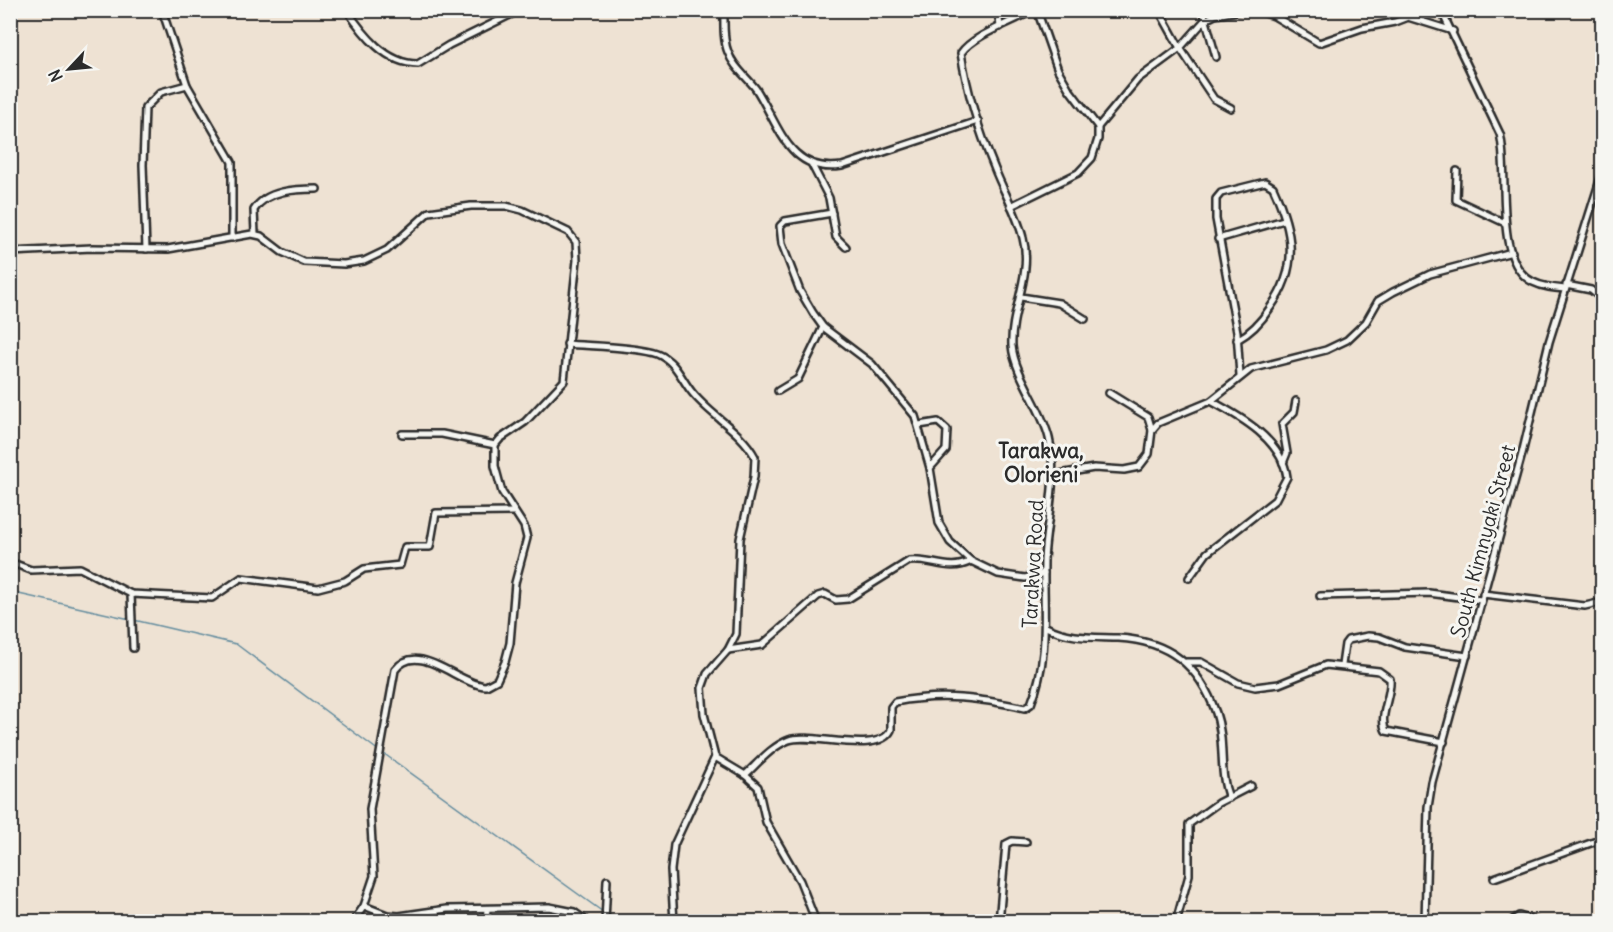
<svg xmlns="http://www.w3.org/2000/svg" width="1613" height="932" viewBox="0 0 1613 932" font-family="Delius,sans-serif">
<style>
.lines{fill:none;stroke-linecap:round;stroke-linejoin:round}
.stream{stroke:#658d9f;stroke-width:1.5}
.minor-casing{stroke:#2b2b2b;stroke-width:10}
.minor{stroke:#f6f6f2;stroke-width:5}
.labels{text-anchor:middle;stroke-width:6;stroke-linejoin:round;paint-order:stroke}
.street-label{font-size:20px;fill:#2b2b2b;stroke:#f6f6f2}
.neighbourhood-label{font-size:21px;font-weight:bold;fill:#2b2b2b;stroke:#f6f6f2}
</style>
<rect width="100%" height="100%" fill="#eee2d3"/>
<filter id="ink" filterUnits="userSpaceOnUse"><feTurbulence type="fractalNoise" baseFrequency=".0167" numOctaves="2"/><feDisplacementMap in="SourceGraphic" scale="12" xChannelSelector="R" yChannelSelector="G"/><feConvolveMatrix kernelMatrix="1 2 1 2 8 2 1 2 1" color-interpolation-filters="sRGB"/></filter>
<g filter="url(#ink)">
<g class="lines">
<g class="stream">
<path d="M 10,592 L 130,619"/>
<path d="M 134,620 L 236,644 L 379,751"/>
<path d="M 383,753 L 603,912"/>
<path d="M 607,915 L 617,922"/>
</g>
<g class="minor-casing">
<g id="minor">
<path d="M 162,10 L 187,85 L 232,162 L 232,238"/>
<path d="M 347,10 C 363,34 386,64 418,64 L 449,45 L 520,10"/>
<path d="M 724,10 C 724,24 723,40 728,52 C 733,67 747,77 756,89 C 779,125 789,174 842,166 L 978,121"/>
<path d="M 998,10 L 1000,27"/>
<path d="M 1203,10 L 1216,57"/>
<path d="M 1256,10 L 1274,16 L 1319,43 L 1362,28 L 1395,22 L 1408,17 L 1453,31"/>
<path d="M 1441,10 L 1500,134 C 1510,171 1492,262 1533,282 C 1543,287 1554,288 1565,289"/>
<path d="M 1160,12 L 1180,48 L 1214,99 L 1231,108"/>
<path d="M 1098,127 L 1138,79 L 1180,48 L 1205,20 L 1215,15 L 1244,10"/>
<path d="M 811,163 L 829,198 L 836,237 L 846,247"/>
<path d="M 1457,171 L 1456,200 L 1505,223"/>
<path d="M 1011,206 L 1078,173 L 1092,158 L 1098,139 L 1098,127 L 1069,89 L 1058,70 L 1037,10"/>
<path d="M 832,213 L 785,221 L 780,226 L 782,244 L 800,291 L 813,313 L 823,327 L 872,364 L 915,416 L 930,468 L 939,523 L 950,542 L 971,561 L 998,574 L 1025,578 L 1044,573"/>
<path d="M 255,234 L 254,210 C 266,190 296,189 317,189"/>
<path d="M 1218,239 L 1284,220"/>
<path d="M 146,249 L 143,165 L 145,108 L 161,92 L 187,85"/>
<path d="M 10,252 L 92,248 L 168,249 L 252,234 L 261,236 L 282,252 L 304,262 L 344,264 L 364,261 L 387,250 L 429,212 L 471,206 L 506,206 L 522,210 L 568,232 L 576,242 L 577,260 L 564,381 L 525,422 L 500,439 L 495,445 L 495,466 L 502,492 L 524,526 L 527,538 L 515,583 L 510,643 L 505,662 L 497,680 L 486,686 C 459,685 418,639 395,670 L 370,809 L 374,876 L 364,906 L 353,922"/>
<path d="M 1566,285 L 1591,290 L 1602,299"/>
<path d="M 1021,297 L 1059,303 L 1085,319"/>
<path d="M 1237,340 C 1252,332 1261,322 1270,308 C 1300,267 1293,231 1273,187 L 1265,182 L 1221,193 L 1216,199 L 1216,219 L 1237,332 L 1240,376"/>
<path d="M 567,344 C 588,346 641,347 658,354 C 675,361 681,378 691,391 C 709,415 741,430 755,457 L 754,477 L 740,539 L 736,634 L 728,650 L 707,674 L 702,688 L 704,714 L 715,757 L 745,775 L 758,787 L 766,822 L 800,881 L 816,922"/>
<path d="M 778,391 L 798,379 L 823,327"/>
<path d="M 1109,393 L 1148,417 L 1152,430"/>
<path d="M 919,425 L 938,422 L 947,430 L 946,450 L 930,468"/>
<path d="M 402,434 L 442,434 L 495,445"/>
<path d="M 1283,463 L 1287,453 L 1282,424 L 1294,412 L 1296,401"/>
<path d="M 1054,475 L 1094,468 L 1124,470 L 1139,467 L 1149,454 L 1152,430 L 1158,423 L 1211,401 L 1251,369 L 1326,350 L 1347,340 L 1366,322 L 1378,301 L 1393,292 L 1430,274 L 1512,252"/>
<path d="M 10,562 L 31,570 L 80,568 L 131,594 L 212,598 L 241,578 L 318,588 L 345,581 L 364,569 L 400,565 L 405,547 L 430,547 L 436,513 L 513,512"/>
<path d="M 1189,578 L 1207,553 L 1275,500 L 1287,477 C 1282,440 1241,417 1211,401"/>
<path d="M 131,594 L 133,648"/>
<path d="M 1483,594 L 1585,606 L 1602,602"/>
<path d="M 1320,596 L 1429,593 L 1481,600"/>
<path d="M 1046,627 C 1070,639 1092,637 1118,638 C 1169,641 1199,665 1216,713 C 1226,742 1218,771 1229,798"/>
<path d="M 728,650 L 762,645 L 818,596 L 825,594 L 836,600 L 848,599 L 909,561 C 931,558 949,573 971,561"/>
<path d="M 1186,662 L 1201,662 L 1238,683 L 1255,687 L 1279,684 L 1326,665 L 1379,671 L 1390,679 C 1392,695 1378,717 1386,731 L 1444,742"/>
<path d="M 1342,665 L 1345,644 L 1348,640 L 1368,636 L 1379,637 L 1405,647 L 1467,656"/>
<path d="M 745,775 C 758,763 772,746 789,740 C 811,732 879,756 891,730 L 891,707 L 895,702 C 942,693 979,698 1025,708 L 1031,704 C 1050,657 1043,610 1044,560 C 1046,519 1059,480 1049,438 C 1042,408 1015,376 1012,346 C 1010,311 1033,275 1023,238 C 1017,213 1003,191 994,167 C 979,131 967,91 961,53 C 973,35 1015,21 1034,10"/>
<path d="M 1601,840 L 1602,790"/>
<path d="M 1494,878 L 1602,839"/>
<path d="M 364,906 L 387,915 L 399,916 L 447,909 L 549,907 L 574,912 L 588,922"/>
<path d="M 253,922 L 262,922"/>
<path d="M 486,922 L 487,909"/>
<path d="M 605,922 L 607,880"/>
<path d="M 674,922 L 671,870 L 674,845 L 715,757"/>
<path d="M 999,922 L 1006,844 L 1012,841 L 1026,842"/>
<path d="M 1176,922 L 1189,875 L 1189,824 L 1218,803 L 1251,786"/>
<path d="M 1425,922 L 1428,807 L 1432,782 L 1522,454 L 1549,342 L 1602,174"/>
<path d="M 1510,922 L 1519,916 L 1539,922"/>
</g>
</g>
<use href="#minor" class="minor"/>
</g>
</g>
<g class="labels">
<g class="street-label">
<text transform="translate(1483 541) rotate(-75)" y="7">South Kimnyaki Street</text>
<text transform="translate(1033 564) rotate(-87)" y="7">Tarakwa Road</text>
</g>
<g class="neighbourhood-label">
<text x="1041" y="458">Tarakwa,<tspan x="1041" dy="24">Olorieni</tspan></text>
</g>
</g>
<rect width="1613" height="932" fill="none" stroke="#f6f6f2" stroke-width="36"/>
<rect x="18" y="18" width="1577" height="896" fill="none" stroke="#2b2b2b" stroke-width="2" filter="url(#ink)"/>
<g transform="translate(69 69) rotate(244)" stroke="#f6f6f2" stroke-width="4.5" paint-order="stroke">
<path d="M0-4.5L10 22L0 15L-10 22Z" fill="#2b2b2b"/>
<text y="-9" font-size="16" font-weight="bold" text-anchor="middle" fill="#2b2b2b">N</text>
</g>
</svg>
